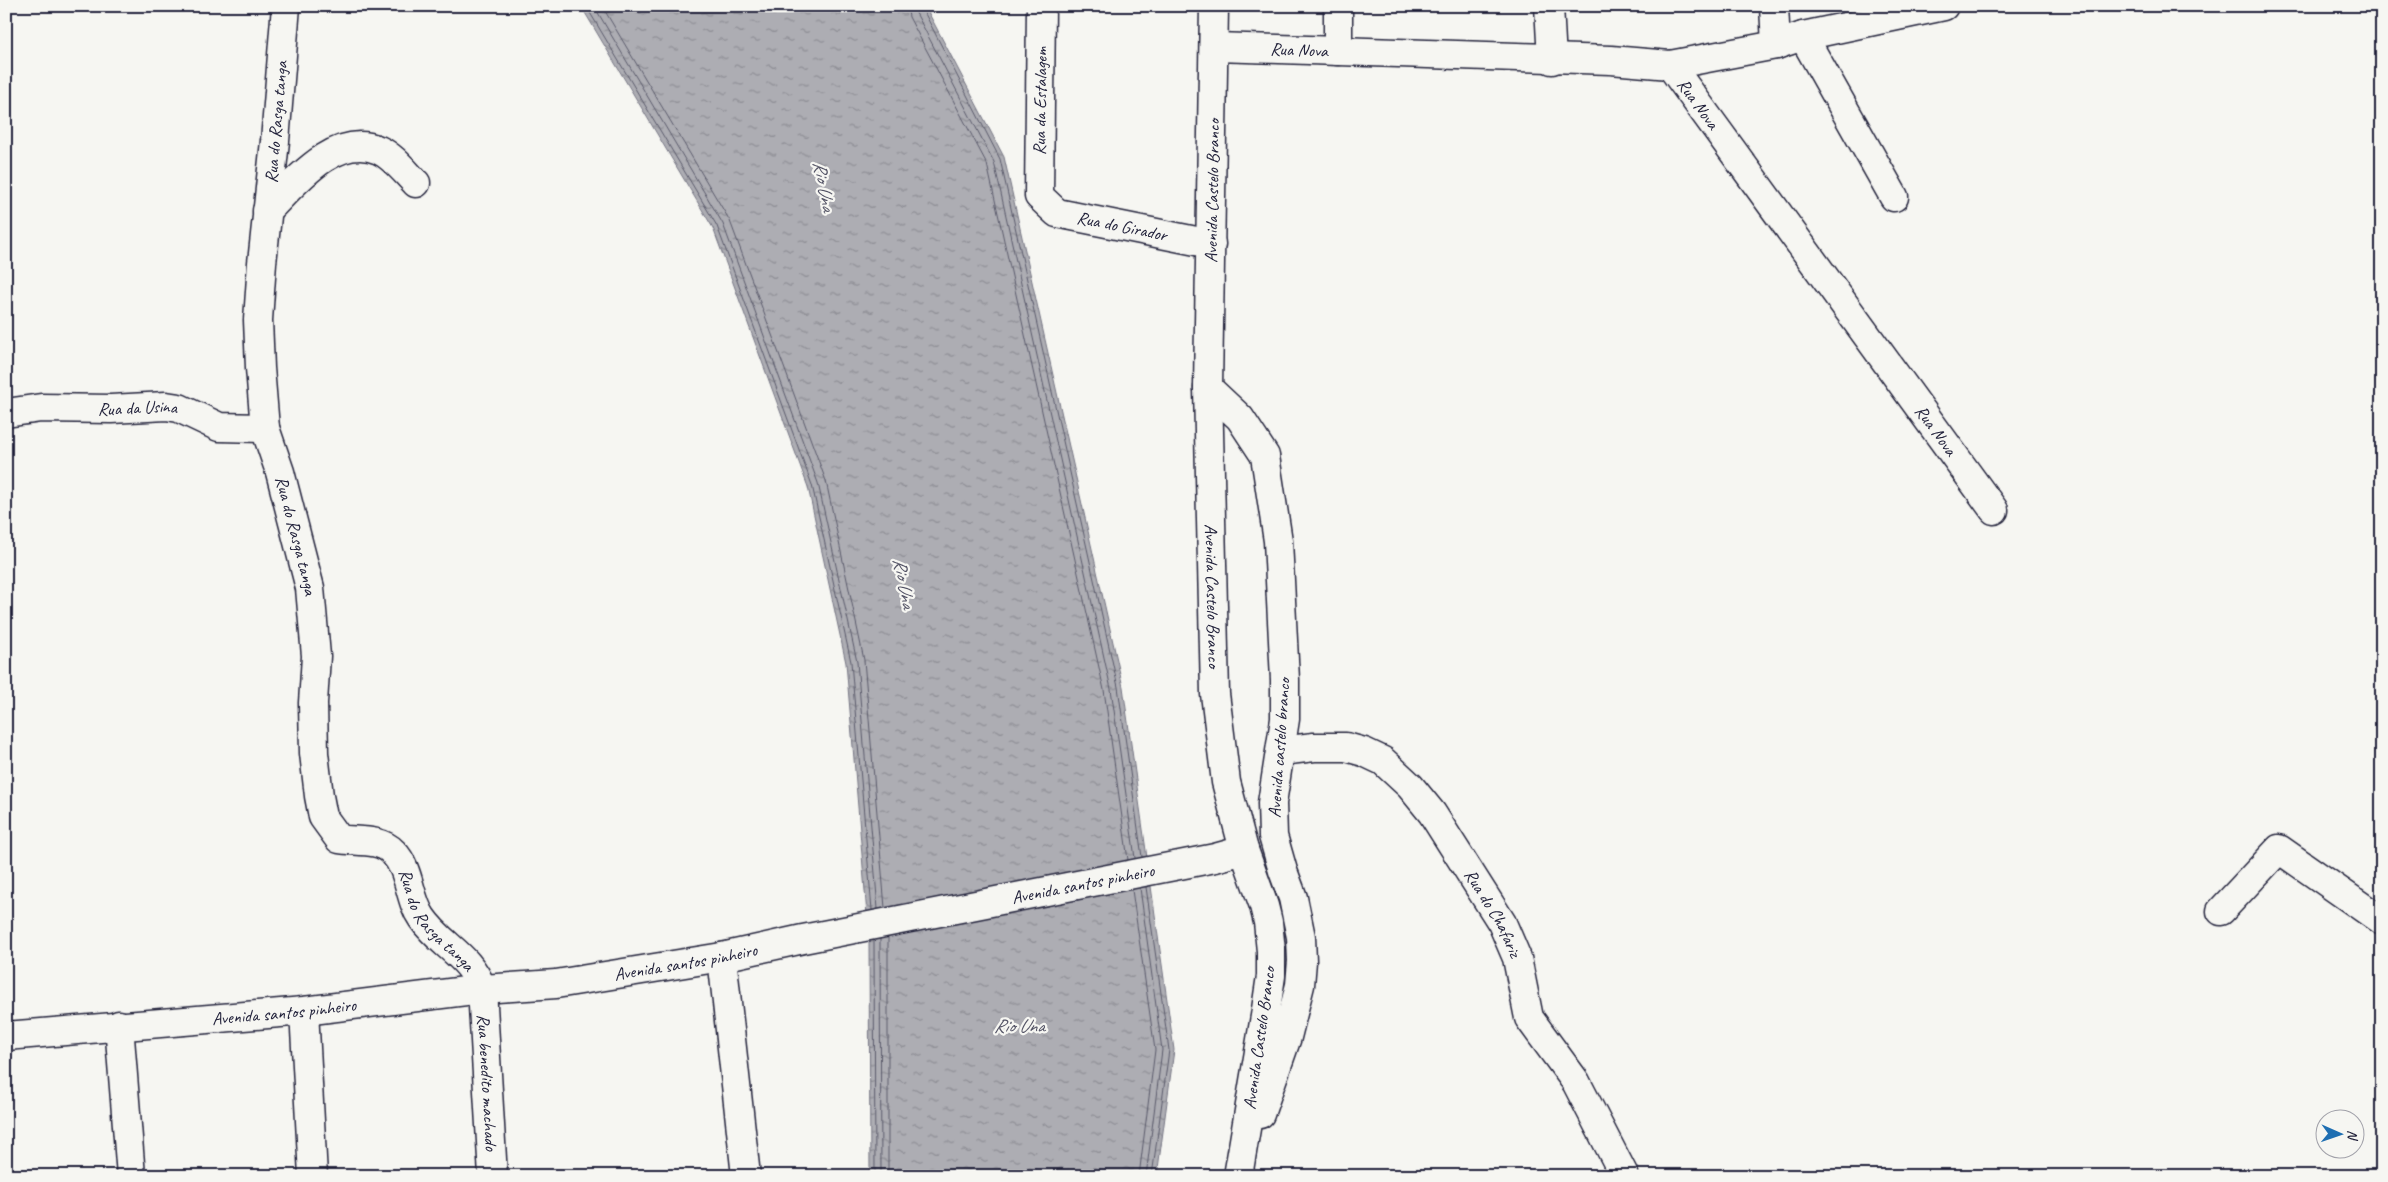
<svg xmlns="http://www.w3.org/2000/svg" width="2388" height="1182" viewBox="0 0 2388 1182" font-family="Caveat,sans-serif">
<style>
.water{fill:url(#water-ripples);stroke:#757583}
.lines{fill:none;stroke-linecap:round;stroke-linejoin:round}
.shore{stroke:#5a5a6b;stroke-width:1}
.minor-casing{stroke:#22223b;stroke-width:31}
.minor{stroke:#f6f6f2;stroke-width:28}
.labels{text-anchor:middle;stroke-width:4.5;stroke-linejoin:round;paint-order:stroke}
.street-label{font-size:18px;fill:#22223b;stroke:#f6f6f2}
.water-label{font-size:19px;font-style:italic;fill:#535365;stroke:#f6f6f2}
</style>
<defs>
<pattern id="water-ripples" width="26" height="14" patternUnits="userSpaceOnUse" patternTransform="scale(1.25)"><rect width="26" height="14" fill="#adadb3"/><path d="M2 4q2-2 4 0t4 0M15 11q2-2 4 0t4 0" fill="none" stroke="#8c8c93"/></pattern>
</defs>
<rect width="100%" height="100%" fill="#f6f6f2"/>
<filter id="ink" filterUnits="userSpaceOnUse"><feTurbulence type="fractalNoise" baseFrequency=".02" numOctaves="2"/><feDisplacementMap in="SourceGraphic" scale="10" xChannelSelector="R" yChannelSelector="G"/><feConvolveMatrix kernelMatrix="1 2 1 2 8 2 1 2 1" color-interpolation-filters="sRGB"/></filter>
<g filter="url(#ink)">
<path class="water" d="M 581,6 L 925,6 L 1004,157 L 1123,687 L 1174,1050 L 1157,1176 L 870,1176 L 869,939 L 846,663 L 808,487 L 713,228 Z"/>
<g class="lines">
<g class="shore">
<path d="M 586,6 L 717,226 L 812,485 L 851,662 L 872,910"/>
<path d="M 594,6 L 723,224 L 818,483 L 857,662 L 878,909"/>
<path d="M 602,6 L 730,221 L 826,481 L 864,660 L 885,908"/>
<path d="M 907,6 L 909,17 L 987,164 L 1104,690 L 1128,860"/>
<path d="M 915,6 L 916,13 L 994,162 L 1111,689 L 1135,858"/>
<path d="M 921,6 L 1000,159 L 1118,687 L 1142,857"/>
<path d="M 1146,887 L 1169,1050 L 1152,1176"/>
<path d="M 1140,888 L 1162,1050 L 1146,1176"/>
<path d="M 1132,890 L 1155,1050 L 1139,1176"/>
<path d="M 888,938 L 888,1176"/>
<path d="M 880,939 L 881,1176"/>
<path d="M 874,940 L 875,1176"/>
</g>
<g class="minor-casing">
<g id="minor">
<path id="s1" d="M 286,6 L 275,141 L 262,263 L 258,320 L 260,368 L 265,428 L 280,472 L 310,588 L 316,656 L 313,703 L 314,753 L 319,796 L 323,817 L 339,839 C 356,842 380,838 393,852 C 411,870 408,898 422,918 C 441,946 470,955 482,989 L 493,1176"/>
<path id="s2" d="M 1041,6 L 1039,196 L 1057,213 L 1211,244"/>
<path id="s3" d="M 1214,6 L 1208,388 L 1215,694 L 1226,782 L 1244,850 L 1264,906 L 1268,922 L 1271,951 L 1271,976 L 1265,1016 L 1238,1176"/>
<path d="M 1338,6 L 1338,51"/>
<path d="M 1549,6 L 1552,60"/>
<path d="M 1774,6 L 1776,45"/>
<path d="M 1803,36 L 1894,197"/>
<path id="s4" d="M 1215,47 L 1611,60 L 1670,65 L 1776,45 L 1803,36 L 1944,6"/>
<path id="s5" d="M 1670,65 L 1994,510"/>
<path d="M 267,211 C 294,184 335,131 379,150 C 394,157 405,172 416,183"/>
<path d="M 1208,388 L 1240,418 L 1265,456 L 1278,541 L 1285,680 L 1285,719 L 1272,803 L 1273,836 L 1283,871 L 1293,898 L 1301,937 L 1302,961 L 1300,985 L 1287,1037 L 1260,1114"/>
<path id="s6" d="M 6,413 L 41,408 L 111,409 L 166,406 L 179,408 L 219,427 L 265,428"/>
<path id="s7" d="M 1281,751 L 1314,747 L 1346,747 L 1364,752 L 1383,761 L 1410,786 L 1432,813 L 1502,923 L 1517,958 L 1529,1018 L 1576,1082 L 1623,1173"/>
<path d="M 2221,911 L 2279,849 L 2382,921"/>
<path d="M 722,957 L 746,1176"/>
<path d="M 304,1011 L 313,1176"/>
<path d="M 119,1025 L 131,1176"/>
<path id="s8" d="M 6,1036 L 304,1011 L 482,989 L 556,984 L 722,957 L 803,939 L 1215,858 L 1244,850"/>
</g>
</g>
<use href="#minor" class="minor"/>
</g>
</g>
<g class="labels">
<g class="street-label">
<text dy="6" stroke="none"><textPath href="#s4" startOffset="84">Rua Nova</textPath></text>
<text transform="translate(1040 101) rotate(-89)" y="6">Rua da Estalagem</text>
<text dy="6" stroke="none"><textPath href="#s5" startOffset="48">Rua Nova</textPath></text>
<text transform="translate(276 122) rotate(-85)" y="6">Rua do Rasga tanga</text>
<text transform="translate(1212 191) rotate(-89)" y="6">Avenida Castelo Branco</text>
<text dy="6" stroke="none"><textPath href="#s2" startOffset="281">Rua do Girador</textPath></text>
<text dy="6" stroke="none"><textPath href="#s6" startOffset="132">Rua da Usina</textPath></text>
<text dy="6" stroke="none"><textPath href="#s5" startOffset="452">Rua Nova</textPath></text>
<text dy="6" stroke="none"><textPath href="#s1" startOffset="536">Rua do Rasga tanga</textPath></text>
<text dy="6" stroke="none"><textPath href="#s3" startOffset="590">Avenida Castelo Branco</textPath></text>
<text transform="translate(1279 748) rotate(-86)" y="6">Avenida castelo branco</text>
<text dy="6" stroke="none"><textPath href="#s8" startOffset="1089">Avenida santos pinheiro</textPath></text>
<text dy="6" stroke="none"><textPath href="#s7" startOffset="294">Rua do Chafariz</textPath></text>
<text dy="6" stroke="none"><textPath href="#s1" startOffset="986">Rua do Rasga tanga</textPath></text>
<text dy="6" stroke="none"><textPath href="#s8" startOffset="684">Avenida santos pinheiro</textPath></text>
<text dy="6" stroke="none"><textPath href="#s8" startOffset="279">Avenida santos pinheiro</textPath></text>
<text transform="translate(1259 1038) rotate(-82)" y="6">Avenida Castelo Branco</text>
<text dy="6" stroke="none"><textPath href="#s1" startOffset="1164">Rua benedito machado</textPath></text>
</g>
<g class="water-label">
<text transform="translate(825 186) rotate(79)" y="7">Rio Una</text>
<text transform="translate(905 583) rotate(79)" y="7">Rio Una</text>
<text x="1019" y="1032">Rio Una</text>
</g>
</g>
<rect width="2388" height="1182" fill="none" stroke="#f6f6f2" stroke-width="25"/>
<rect x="12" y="12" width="2363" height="1157" fill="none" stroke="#22223b" stroke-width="2" filter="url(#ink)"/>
<g transform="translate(2340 1134) rotate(92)"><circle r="24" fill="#f6f6f2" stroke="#a1a1a9"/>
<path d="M0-4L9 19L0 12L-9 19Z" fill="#1f6fb2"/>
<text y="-8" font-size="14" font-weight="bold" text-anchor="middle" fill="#22223b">N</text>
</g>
</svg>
